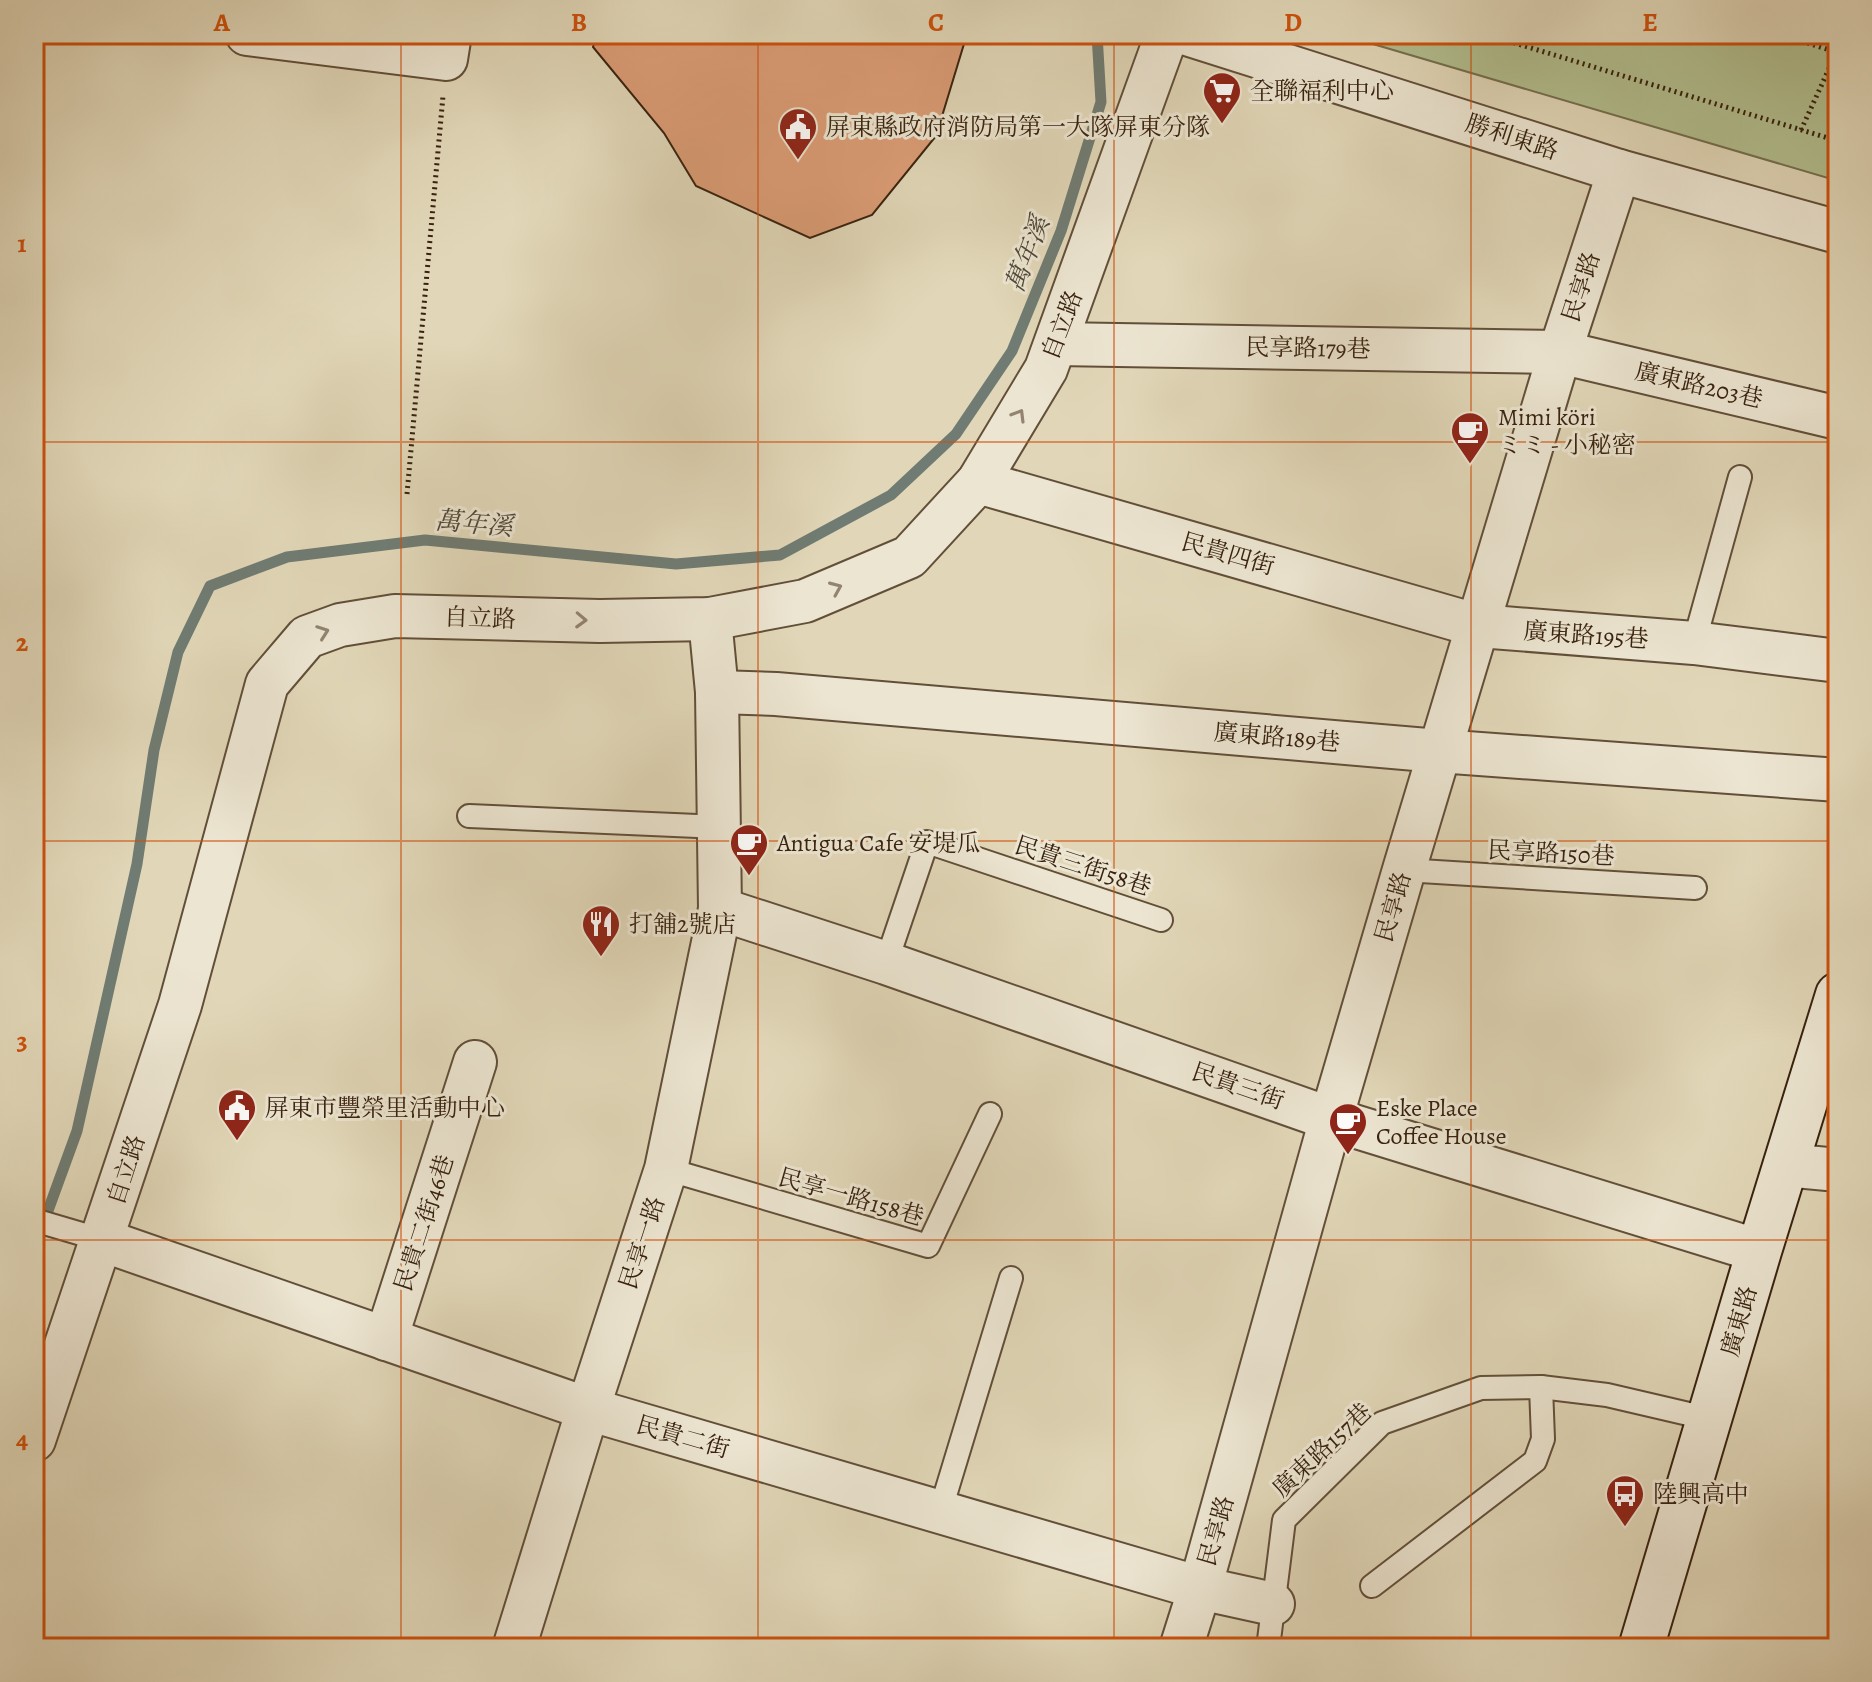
<svg xmlns="http://www.w3.org/2000/svg" width="1872" height="1682" viewBox="0 0 1872 1682" font-family="Alegreya,'Noto Serif TC','Noto Serif JP',serif">
<style>
.green{fill:#b2be8f;stroke:#75704f;stroke-width:2}
.lines{fill:none;stroke-linecap:round;stroke-linejoin:round}
.stream{stroke:#707c73;stroke-width:11}
.building{fill:#db9c75;stroke:#38220f;stroke-width:2}
.lane-casing{stroke:#624f39;stroke-width:26}
.street-casing{stroke:#624f39;stroke-width:46}
.secondary-casing{stroke:#38220f;stroke-width:48}
.path{stroke:#38220f;stroke-width:5;stroke-dasharray:2 4;stroke-linecap:butt}
.lane{stroke:#ece5d1;stroke-width:22}
.street{stroke:#ece5d1;stroke-width:42}
.secondary{stroke:#ece5d1;stroke-width:44}
.oneway{stroke:#928470}
.grid{fill:none;stroke:#ce510c;stroke-width:2;stroke-opacity:0.55}
.labels{text-anchor:middle;stroke-width:6;stroke-linejoin:round;paint-order:stroke}
.poi-label{font-size:24px;fill:#38220f;stroke:#ece5d1;text-anchor:start}
.street-label{font-size:24px;fill:#38220f;stroke:#ece5d1}
.water-label{font-size:26px;font-style:italic;fill:#4f4838;stroke:#ece5d1}
.neatline{fill:none;stroke:#ce510c;stroke-width:3}
.grid-label{font-size:26px;text-anchor:middle;font-weight:bold;fill:#ce510c}
</style>
<rect width="100%" height="100%" fill="#e1d7b8"/>
<filter id="stains"><feTurbulence type="fractalNoise" baseFrequency=".0025" numOctaves="4"/><feColorMatrix values="0 0 0 0 .2 0 0 0 0 .09 0 0 0 0 .02 0 0 0 .5 -.17"/></filter>
<radialGradient id="worn" r=".72"><stop offset=".6" stop-color="#630" stop-opacity="0"/><stop offset="1" stop-color="#630" stop-opacity=".3"/></radialGradient>
<path class="green" d="M 1339,34 L 1838,34 L 1838,181 Z"/>
<g class="lines">
<path class="stream" d="M 34,1249 L 77,1131 L 137,864 L 154,750 L 178,652 L 210,586 L 287,557 L 425,540 L 676,564 L 780,555 L 891,495 L 956,434 L 1012,351 L 1061,231 L 1101,102 L 1097,34"/>
</g>
<path class="building" d="M 597,34 L 967,34 L 936,136 L 872,215 L 810,238 L 696,186 L 664,133 L 593,47 Z"/>
<g class="lines">
<g class="lane-casing">
<g id="lane">
<path d="M 1694,643 L 1740,477"/>
<path d="M 469,816 L 720,827"/>
<path d="M 1404,870 L 1695,888"/>
<path d="M 886,963 L 927,842 L 1161,920"/>
<path d="M 666,1169 L 928,1246 L 990,1114"/>
<path d="M 34,1220 L 102,1240"/>
<path d="M 940,1512 L 1011,1278"/>
<path d="M 1372,1586 L 1535,1461 L 1543,1439 L 1541,1387"/>
<path d="M 1268,1648 L 1284,1520 L 1382,1423 L 1481,1388 L 1541,1387 L 1607,1395 L 1710,1419"/>
</g>
</g>
<g class="street-casing">
<g id="street">
<path d="M 247,34 L 446,59 L 450,34"/>
<path d="M 1187,34 L 1619,171 L 1838,232"/>
<path d="M 1056,344 L 1560,352 L 1838,418"/>
<path d="M 978,482 L 1479,626 L 1694,643 L 1838,661"/>
<path d="M 717,692 L 776,694 L 1439,751 L 1838,780"/>
<path d="M 720,909 L 886,963 L 1331,1119 L 1759,1251"/>
<path d="M 1785,1165 L 1838,1170"/>
<path d="M 102,1240 L 588,1409 L 1200,1588 L 1273,1604"/>
<path d="M 386,1339 L 475,1062"/>
<path d="M 34,1440 L 180,1005 L 267,684 L 307,637 L 340,625 L 395,616 L 600,621 L 710,619 L 805,601 L 909,557 L 978,482 L 1046,369 L 1167,34"/>
<path d="M 514,1648 L 588,1409 L 666,1169 L 720,909 L 717,692 L 710,619"/>
<path d="M 1181,1648 L 1200,1588 L 1331,1119 L 1404,870 L 1560,352 L 1619,171"/>
</g>
</g>
<g class="secondary-casing">
<path id="secondary" d="M 1641,1648 L 1759,1251 L 1838,995"/>
</g>
<g class="path">
<path d="M 1485,34 L 1838,141"/>
<path d="M 1779,34 L 1836,52"/>
<path d="M 1801,130 L 1838,49"/>
<path d="M 407,494 L 443,96"/>
</g>
<use href="#lane" class="lane"/>
<use href="#street" class="street"/>
<use href="#secondary" class="secondary"/>
</g>
<defs><path id="oneway-chevron" d="M-2-3.5L2.5 0L-2 3.5" fill="none" stroke-width="1.6" stroke-linecap="round" stroke-linejoin="round" transform="scale(2)"/></defs>
<g class="oneway">
<use href="#oneway-chevron" transform="translate(1019 415) rotate(-59)"/>
<use href="#oneway-chevron" transform="translate(836 588) rotate(-23)"/>
<use href="#oneway-chevron" transform="translate(581 620) rotate(2)"/>
<use href="#oneway-chevron" transform="translate(323 632) rotate(-20)"/>
</g>
<path class="grid" d="M 401,34 L 401,1648M 758,34 L 758,1648M 1114,34 L 1114,1648M 1471,34 L 1471,1648M 34,442 L 1838,442M 34,841 L 1838,841M 34,1240 L 1838,1240"/>
<defs>
<g id="supermarket-pin" transform="scale(2)"><path d="M0 17L-7.5 6A9.5 9.5 0 1 1 7.5 6Z" fill="#8f2418" stroke="#ece5d1"/><path d="M-6-5.5h2.5l.6 2H6L4.5 2H-2.5L-4.4-4H-6ZM-1.5 3.2a1.3 1.3 0 1 0 .1 0ZM3 3.2a1.3 1.3 0 1 0 .1 0Z" fill="#fff"/></g>
<g id="civic-pin" transform="scale(2)"><path d="M0 17L-7.5 6A9.5 9.5 0 1 1 7.5 6Z" fill="#8f2418" stroke="#ece5d1"/><path d="M-.6-6.5H3V-4.5H.6V-3L4-1V1h2V6H-6V1h2V-1L-.6-3ZM-1.2 2.5V6h2.4V2.5Z" fill="#fff"/></g>
<g id="cafe-pin" transform="scale(2)"><path d="M0 17L-7.5 6A9.5 9.5 0 1 1 7.5 6Z" fill="#8f2418" stroke="#ece5d1"/><path d="M-5.5-4.5H6V0H3Q3 3.5 0 3.5H-2.5Q-5.5 3.5-5.5 0ZM3-3.2v2h1.7v-2ZM-6 4.5H4V6H-6Z" fill="#fff"/></g>
<g id="restaurant-pin" transform="scale(2)"><path d="M0 17L-7.5 6A9.5 9.5 0 1 1 7.5 6Z" fill="#8f2418" stroke="#ece5d1"/><path d="M-5-6h1v4h1v-4h1v4h1v-4h1v5L-1.5 .5V6h-2V.5L-5-1ZM5-6V6H3V1.5H1.5Q1.5-4 5-6Z" fill="#fff"/></g>
<g id="bus-pin" transform="scale(2)"><path d="M0 17L-7.5 6A9.5 9.5 0 1 1 7.5 6Z" fill="#8f2418" stroke="#ece5d1"/><path d="M-5-6H5V4H4V6H2V4H-2V6H-4V4H-5ZM-3.5-4V0h7V-4ZM-3.5 1.2v1.5H-2V1.2ZM2 1.2v1.5H3.5V1.2Z" fill="#fff"/></g>
</defs>
<g fill-rule="evenodd">
<use href="#supermarket-pin" x="1222" y="91"/>
<use href="#civic-pin" x="798" y="127"/>
<use href="#cafe-pin" x="1470" y="431"/>
<use href="#cafe-pin" x="749" y="843"/>
<use href="#restaurant-pin" x="601" y="924"/>
<use href="#civic-pin" x="237" y="1108"/>
<use href="#cafe-pin" x="1348" y="1122"/>
<use href="#bus-pin" x="1625" y="1494"/>
</g>
<g class="labels">
<g class="poi-label">
<text x="1250" y="99">全聯福利中心</text>
<text x="826" y="135">屏東縣政府消防局第一大隊屏東分隊</text>
<text x="1498" y="425">Mimi köri<tspan x="1498" dy="28">ミミ - 小秘密</tspan></text>
<text x="777" y="851">Antigua Cafe 安堤瓜</text>
<text x="629" y="932">打舖2號店</text>
<text x="265" y="1116">屏東市豐榮里活動中心</text>
<text x="1376" y="1116">Eske Place<tspan x="1376" dy="28">Coffee House</tspan></text>
<text x="1653" y="1502">陸興高中</text>
</g>
<g class="street-label">
<text transform="translate(1512 137) rotate(18)" y="8">勝利東路</text>
<text transform="translate(1581 287) rotate(-72)" y="8">民享路</text>
<text transform="translate(1062 325) rotate(-69)" y="8">自立路</text>
<text transform="translate(1308 348) rotate(1)" y="8">民享路179巷</text>
<text transform="translate(1699 385) rotate(13)" y="8">廣東路203巷</text>
<text transform="translate(1228 554) rotate(16)" y="8">民貴四街</text>
<text transform="translate(480 618) rotate(2)" y="8">自立路</text>
<text transform="translate(1586 635) rotate(4)" y="8">廣東路195巷</text>
<text transform="translate(1277 737) rotate(5)" y="8">廣東路189巷</text>
<text transform="translate(1551 853) rotate(3)" y="8">民享路150巷</text>
<text transform="translate(1083 866) rotate(18)" y="8">民貴三街58巷</text>
<text transform="translate(1393 907) rotate(-74)" y="8">民享路</text>
<text transform="translate(1238 1086) rotate(19)" y="8">民貴三街</text>
<text transform="translate(126 1170) rotate(-72)" y="8">自立路</text>
<text transform="translate(851 1197) rotate(16)" y="8">民享一路158巷</text>
<text transform="translate(424 1223) rotate(-72)" y="8">民貴二街46巷</text>
<text transform="translate(642 1243) rotate(-72)" y="8">民享一路</text>
<text transform="translate(1739 1321) rotate(-74)" y="8">廣東路</text>
<text transform="translate(683 1437) rotate(16)" y="8">民貴二街</text>
<text transform="translate(1322 1450) rotate(-43)" y="8">廣東路157巷</text>
<text transform="translate(1216 1531) rotate(-74)" y="8">民享路</text>
</g>
<g class="water-label">
<text transform="translate(1027 254) rotate(-69)" y="9">萬年溪</text>
<text transform="translate(474 523) rotate(5)" y="9">萬年溪</text>
</g>
</g>
<rect width="1872" height="1682" fill="none" stroke="#e1d7b8" stroke-width="88"/>
<rect x="44" y="44" width="1784" height="1594" class="neatline"/>
<g class="grid-label">
<text x="222" y="31">A</text>
<text x="579" y="31">B</text>
<text x="936" y="31">C</text>
<text x="1293" y="31">D</text>
<text x="1650" y="31">E</text>
<text x="22" y="252">1</text>
<text x="22" y="651">2</text>
<text x="22" y="1049">3</text>
<text x="22" y="1448">4</text>
</g>
<rect width="100%" height="100%" filter="url(#stains)"/>
<rect width="100%" height="100%" fill="url(#worn)"/>
</svg>
